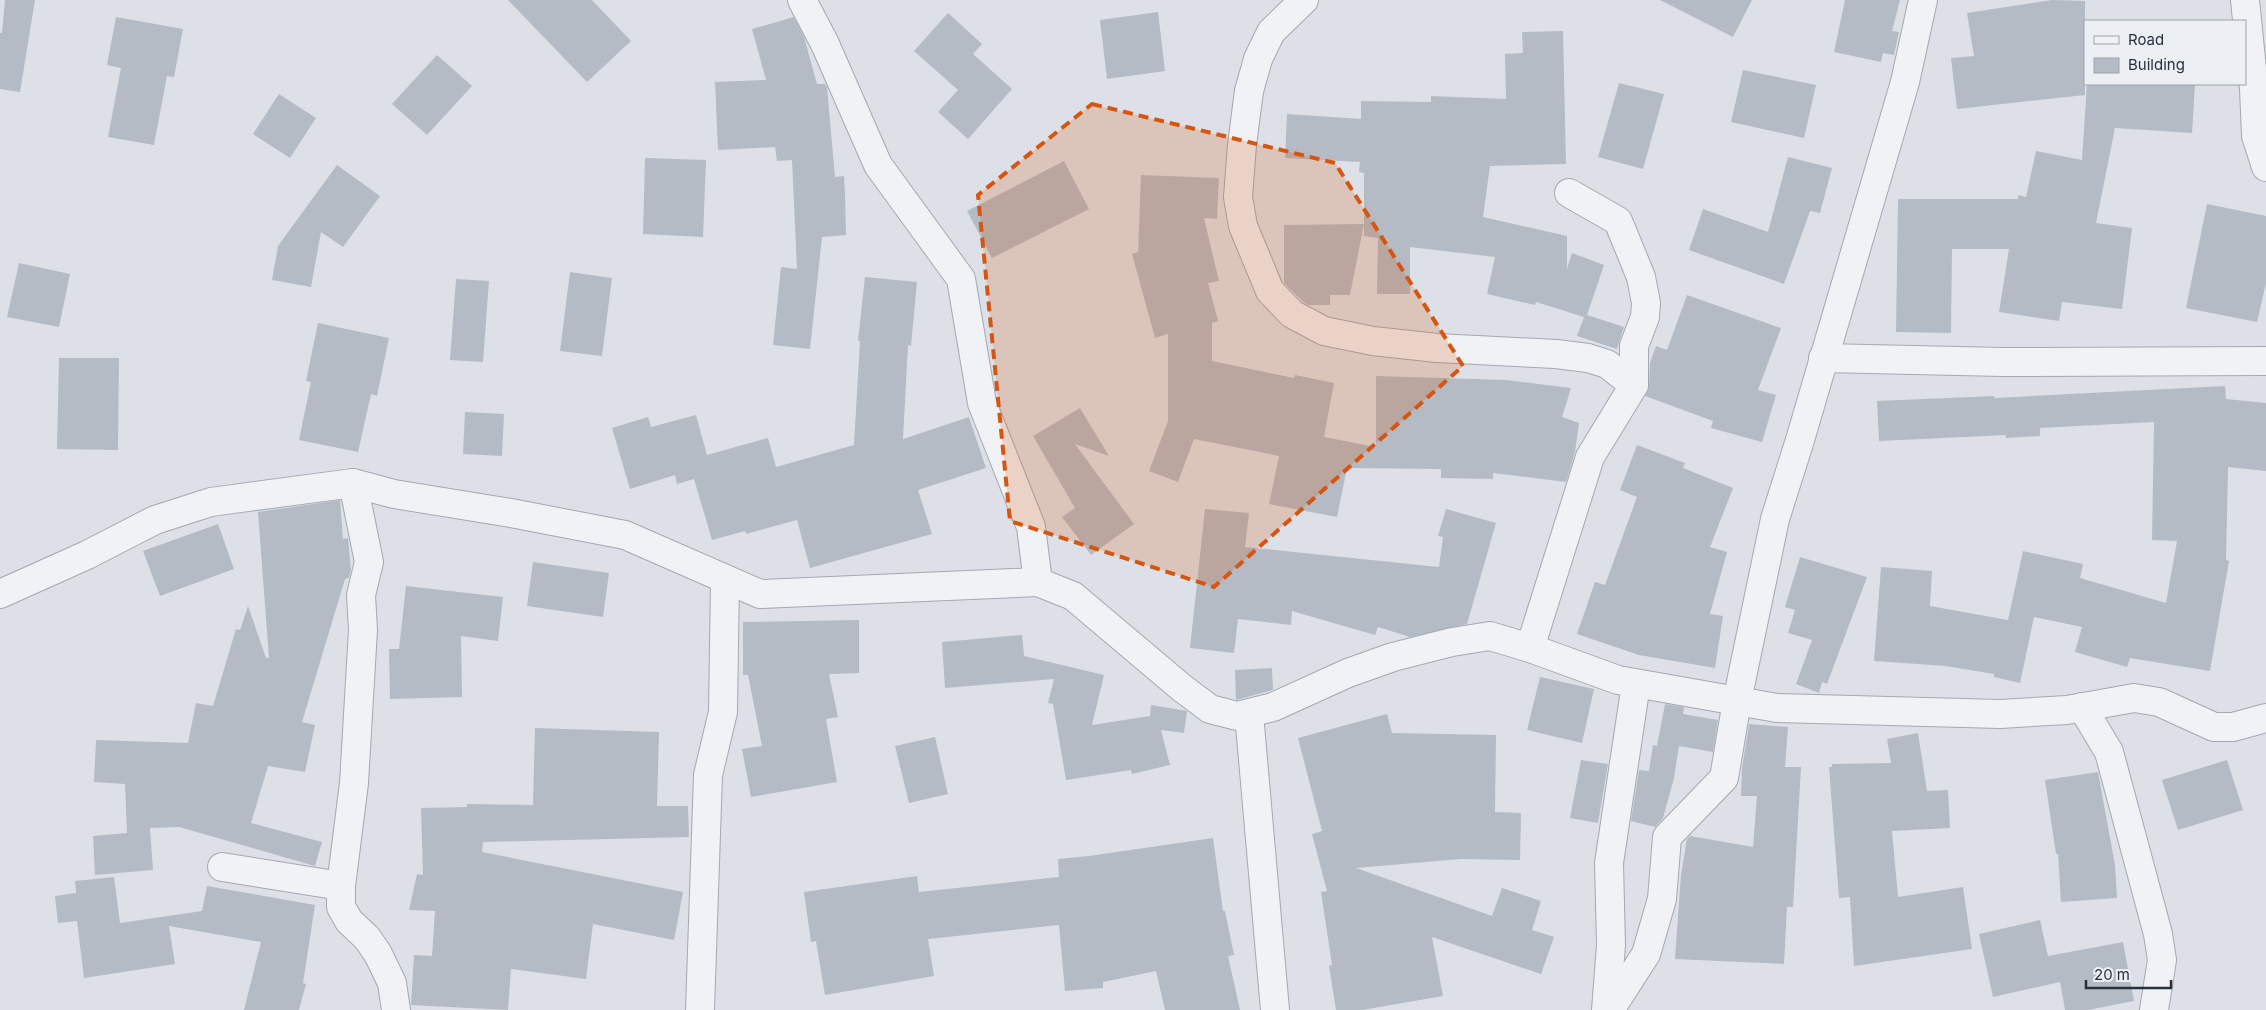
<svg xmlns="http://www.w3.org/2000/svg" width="2266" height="1010" viewBox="0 0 2266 1010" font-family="Inter,sans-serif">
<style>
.building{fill:#b4bbc4}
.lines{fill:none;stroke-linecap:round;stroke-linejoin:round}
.street-casing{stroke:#a3a8b1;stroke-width:30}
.street{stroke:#f0f2f5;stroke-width:28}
.marked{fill:#d55511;fill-opacity:0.2;stroke:#d55511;stroke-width:4;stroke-dasharray:10 6;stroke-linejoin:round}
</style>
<rect width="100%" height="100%" fill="#dde1e7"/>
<g class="building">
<path d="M 5,0 L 35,0 L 20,92 L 0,89 L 0,33 L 2,33 Z"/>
<path d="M 508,0 L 592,0 L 631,41 L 587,82 Z"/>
<path d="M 1660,0 L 1752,0 L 1733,37 Z"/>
<path d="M 1845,0 L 1900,0 L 1892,31 L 1899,32 L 1894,55 L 1883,53 L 1881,62 L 1834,52 Z"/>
<path d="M 2052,0 L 2085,1 L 2085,95 L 1957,109 L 1951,58 L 1974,56 L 1967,13 Z"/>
<path d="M 1158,12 L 1165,71 L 1107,79 L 1100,20 Z"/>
<path d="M 948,13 L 982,44 L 973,54 L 1012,89 L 968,139 L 938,112 L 958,90 L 914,51 Z"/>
<path d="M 116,17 L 183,29 L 174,77 L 167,76 L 154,145 L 108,137 L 121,68 L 107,65 Z"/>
<path d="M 794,17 L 804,37 L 817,84 L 825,84 L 827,87 L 835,177 L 844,176 L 845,194 L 846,235 L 822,237 L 810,349 L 773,345 L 781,267 L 797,269 L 792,160 L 777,161 L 775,147 L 718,150 L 715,82 L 766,80 L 752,29 Z"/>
<path d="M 1563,31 L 1566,164 L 1490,166 L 1483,217 L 1567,236 L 1567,269 L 1572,253 L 1604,265 L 1587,315 L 1624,327 L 1617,349 L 1577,336 L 1584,317 L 1536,302 L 1535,305 L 1487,294 L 1495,257 L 1410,247 L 1410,294 L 1377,294 L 1378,238 L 1364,236 L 1364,173 L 1359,172 L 1360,162 L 1285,158 L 1287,114 L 1361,119 L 1361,101 L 1431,102 L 1431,96 L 1506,99 L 1505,54 L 1523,53 L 1522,32 Z"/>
<path d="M 437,55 L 472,86 L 427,135 L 392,104 Z"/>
<path d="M 1743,70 L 1816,85 L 1804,138 L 1731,122 Z"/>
<path d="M 1619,83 L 1664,94 L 1643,169 L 1598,157 Z"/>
<path d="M 2087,84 L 2195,84 L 2192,133 L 2115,128 L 2096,223 L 2132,228 L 2122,309 L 2062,302 L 2059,321 L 1999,312 L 2009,249 L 1952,249 L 1951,333 L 1896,332 L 1898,199 L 2018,199 L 2018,195 L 2026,197 L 2036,151 L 2082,160 Z"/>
<path d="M 279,94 L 316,118 L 290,158 L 253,134 Z"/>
<path d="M 1788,157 L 1832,168 L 1820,213 L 1810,211 L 1784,284 L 1689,250 L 1703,209 L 1768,232 Z"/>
<path d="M 645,158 L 706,160 L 703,237 L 643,234 Z"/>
<path d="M 1064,161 L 1089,209 L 992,258 L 967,211 Z"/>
<path d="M 337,165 L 380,196 L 343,247 L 321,232 L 311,287 L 272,280 L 278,246 Z"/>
<path d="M 1141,175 L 1219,178 L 1217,219 L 1204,218 L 1219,281 L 1208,283 L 1218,321 L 1212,323 L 1212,361 L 1294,378 L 1295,375 L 1334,383 L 1324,437 L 1376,447 L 1376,376 L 1506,380 L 1571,388 L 1562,417 L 1579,423 L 1575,452 L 1566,482 L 1493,473 L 1493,479 L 1441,478 L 1441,469 L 1347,468 L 1337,517 L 1269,504 L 1279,456 L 1194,439 L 1178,482 L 1149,471 L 1168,421 L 1168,334 L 1155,338 L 1132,254 L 1138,252 Z"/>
<path d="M 2207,204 L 2266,216 L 2266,283 L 2257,322 L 2186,308 Z"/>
<path d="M 1364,224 L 1350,295 L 1330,295 L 1330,305 L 1308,305 L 1302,301 L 1284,283 L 1284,225 Z"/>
<path d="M 19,263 L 70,274 L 59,327 L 7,317 Z"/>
<path d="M 570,272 L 612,278 L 602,356 L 560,351 Z"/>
<path d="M 865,277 L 917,282 L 911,346 L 908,345 L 903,439 L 969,417 L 986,468 L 918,490 L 932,534 L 810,568 L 797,520 L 746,534 L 745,531 L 712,540 L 694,479 L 677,484 L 675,475 L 630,489 L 612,428 L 648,417 L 651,427 L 696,415 L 707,455 L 768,438 L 776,467 L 854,445 L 860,341 L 858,341 Z"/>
<path d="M 456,279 L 489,281 L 483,362 L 450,360 Z"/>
<path d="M 1687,295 L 1781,328 L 1758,390 L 1776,395 L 1762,442 L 1711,428 L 1713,421 L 1645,396 L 1649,387 L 1650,363 L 1656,346 L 1667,350 Z"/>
<path d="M 318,323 L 389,338 L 377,396 L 371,394 L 358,452 L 299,440 L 311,382 L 306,381 Z"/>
<path d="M 59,358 L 119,358 L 118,450 L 57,449 Z"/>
<path d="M 2225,386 L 2226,399 L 2266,403 L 2266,471 L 2228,467 L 2226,560 L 2229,561 L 2210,671 L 2130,658 L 2127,667 L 2075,652 L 2082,627 L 2034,617 L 2020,683 L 1994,677 L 1994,674 L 1946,666 L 1874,661 L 1881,567 L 1932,571 L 1930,606 L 2008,620 L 2023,551 L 2083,564 L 2080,578 L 2166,603 L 2177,541 L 2152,540 L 2154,422 L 2040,428 L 2040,436 L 2006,438 L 2006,435 L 1879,441 L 1877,401 L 1994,396 L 1994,398 Z"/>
<path d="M 1080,408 L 1109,456 L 1075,444 L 1134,524 L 1091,555 L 1062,517 L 1075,508 L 1033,436 Z"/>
<path d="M 465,412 L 504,414 L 502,456 L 463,454 Z"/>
<path d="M 1637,445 L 1685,463 L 1683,468 L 1733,488 L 1710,547 L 1727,552 L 1710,614 L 1723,616 L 1715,668 L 1639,655 L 1577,634 L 1595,582 L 1605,585 L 1637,497 L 1620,490 Z"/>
<path d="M 340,500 L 343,539 L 348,538 L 351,570 L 349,578 L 345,579 L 302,722 L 315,725 L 305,772 L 268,766 L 251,823 L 322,842 L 315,866 L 179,827 L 150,828 L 153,870 L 95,875 L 93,836 L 127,833 L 125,784 L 94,782 L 96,740 L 188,743 L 196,703 L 213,706 L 236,629 L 240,630 L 248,606 L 266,658 L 269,658 L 258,512 Z"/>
<path d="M 1205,509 L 1249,513 L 1245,547 L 1439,567 L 1443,537 L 1438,536 L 1446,509 L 1496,523 L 1467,624 L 1410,637 L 1378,627 L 1375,635 L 1292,611 L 1291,625 L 1238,619 L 1234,653 L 1190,648 Z"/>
<path d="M 218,524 L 234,569 L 160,596 L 143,551 Z"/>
<path d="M 1800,557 L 1867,577 L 1827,684 L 1822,682 L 1819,693 L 1796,684 L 1812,640 L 1788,633 L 1795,610 L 1785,607 Z"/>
<path d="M 533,562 L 609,573 L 603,617 L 527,606 Z"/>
<path d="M 406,586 L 503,597 L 498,641 L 461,636 L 462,697 L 390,699 L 389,649 L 399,649 Z"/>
<path d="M 859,620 L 859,673 L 829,674 L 838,717 L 826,719 L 837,782 L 751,797 L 742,749 L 762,746 L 748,675 L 743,675 L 743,622 Z"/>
<path d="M 1022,635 L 1024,656 L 1104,675 L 1092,725 L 1150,716 L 1151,705 L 1187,711 L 1184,733 L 1161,730 L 1170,765 L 1132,774 L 1131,770 L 1066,780 L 1053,704 L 1048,703 L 1054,679 L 945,688 L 942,642 Z"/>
<path d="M 1272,668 L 1273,690 L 1236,700 L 1235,670 Z"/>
<path d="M 1540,677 L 1594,689 L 1582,743 L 1527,730 Z"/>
<path d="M 1665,704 L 1684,707 L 1683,714 L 1718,720 L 1713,752 L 1679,746 L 1674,778 L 1663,818 L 1655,827 L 1631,821 L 1639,770 L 1649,771 L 1653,745 L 1657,746 Z"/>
<path d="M 1387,714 L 1392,733 L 1496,735 L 1495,812 L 1521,813 L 1520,860 L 1461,859 L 1356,868 L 1492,916 L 1502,888 L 1541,901 L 1532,930 L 1554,937 L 1541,974 L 1432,937 L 1443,996 L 1362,1010 L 1336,1010 L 1329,966 L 1332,965 L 1321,892 L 1327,891 L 1312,834 L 1322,831 L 1298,738 Z"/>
<path d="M 1749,724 L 1788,727 L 1785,767 L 1801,767 L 1793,907 L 1787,907 L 1784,964 L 1675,959 L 1681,875 L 1687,839 L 1690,836 L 1753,847 L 1757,796 L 1741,796 L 1742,768 Z"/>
<path d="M 535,728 L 659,732 L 657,806 L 688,806 L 689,837 L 483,842 L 482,852 L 683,892 L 674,940 L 593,924 L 586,979 L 511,969 L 508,1010 L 411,1005 L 414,955 L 432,956 L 435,911 L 409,910 L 417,874 L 423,875 L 421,808 L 467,807 L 467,804 L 533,805 Z"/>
<path d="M 1918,733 L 1927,791 L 1948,790 L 1950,828 L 1892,831 L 1898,897 L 1963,887 L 1972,949 L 1854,966 L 1850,897 L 1839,898 L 1829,767 L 1832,767 L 1832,764 L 1891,763 L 1887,739 Z"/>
<path d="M 935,737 L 948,794 L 909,803 L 895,746 Z"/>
<path d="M 1581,760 L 1608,764 L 1598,823 L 1570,818 Z"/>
<path d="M 2227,760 L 2243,810 L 2178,830 L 2162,780 Z"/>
<path d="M 2098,772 L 2115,865 L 2117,898 L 2061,902 L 2058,854 L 2056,854 L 2045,780 Z"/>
<path d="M 1213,838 L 1223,911 L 1225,911 L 1234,955 L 1228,956 L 1240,1010 L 1165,1010 L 1156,971 L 1103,982 L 1103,988 L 1065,991 L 1059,925 L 928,939 L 934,976 L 825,995 L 816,941 L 811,942 L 804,892 L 917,876 L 919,892 L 1059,877 L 1058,859 L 1089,856 Z"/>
<path d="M 114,877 L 120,923 L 202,911 L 207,886 L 315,905 L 303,983 L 306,984 L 299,1010 L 244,1010 L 261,942 L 169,926 L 175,964 L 84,978 L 77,921 L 58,923 L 55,896 L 76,893 L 75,881 Z"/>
<path d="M 2040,920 L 2048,956 L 2123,942 L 2134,1001 L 2088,1010 L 2065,1010 L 2060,982 L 1993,997 L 1979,934 Z"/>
</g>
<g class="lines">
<g class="street-casing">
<g id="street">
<path d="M 802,0 L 825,44 L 878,165 L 961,279 L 982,403 L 1031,527 L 1038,582"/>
<path d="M 1304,0 L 1271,32 L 1258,59 L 1249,91 L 1242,145 L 1238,197 L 1243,226 L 1270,291 L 1292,314 L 1324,331 L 1373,341 L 1437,348 L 1556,354 L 1588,358 L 1607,364 L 1634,385"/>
<path d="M 2245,0 L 2254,89 L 2256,136 L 2266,167"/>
<path d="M 1823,358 L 2003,362 L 2266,361"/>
<path d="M 353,483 L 369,562 L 361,595 L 363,630 L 354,783 L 341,886 L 341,907 L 349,921 L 367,938 L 378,954 L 392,983 L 396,1010"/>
<path d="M 0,594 L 87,555 L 155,520 L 211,502 L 353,483 L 394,494 L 511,513 L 625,535 L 760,594 L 1038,582 L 1073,596 L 1182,688 L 1210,709 L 1237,716 L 1273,707 L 1348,673 L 1393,657 L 1452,642 L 1490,636 L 1530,648 L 1618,680 L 1777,708 L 2000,714 L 2067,710 L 2134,698 L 2159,702 L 2214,727 L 2233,727 L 2266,718"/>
<path d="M 1530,648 L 1590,457 L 1634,385 L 1634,346 L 1645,317 L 1646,303 L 1641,277 L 1618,221 L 1569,193"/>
<path d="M 2082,707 L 2109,752 L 2158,934 L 2162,960 L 2154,1010"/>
<path d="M 1249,714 L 1275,1010"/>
<path d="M 222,867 L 341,886"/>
<path d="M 700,1010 L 708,775 L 723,712 L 725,579"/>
<path d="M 1606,1010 L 1611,945 L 1609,863 L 1636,684"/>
<path d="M 1610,1010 L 1646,954 L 1662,899 L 1667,837 L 1724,778 L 1737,701 L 1775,519 L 1800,440 L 1905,82 L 1923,0"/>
</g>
</g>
<use href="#street" class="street"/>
</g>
<path class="marked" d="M 1092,104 L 1335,163 L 1463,366 L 1214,587 L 1010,521 L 978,195 Z"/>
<rect x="2084" y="20" width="162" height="65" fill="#ecf0f5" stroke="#9da3ab"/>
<rect x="2094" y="36" width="25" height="8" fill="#f0f2f5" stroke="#9da3ab"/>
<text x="2128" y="45" font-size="15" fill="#27303d">Road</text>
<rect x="2094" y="58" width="25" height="15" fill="#b4bbc4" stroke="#9da3ab"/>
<text x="2128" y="70" font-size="15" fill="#27303d">Building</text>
<path d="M2086 980v8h85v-8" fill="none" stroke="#27303d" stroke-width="2.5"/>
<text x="2094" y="980" font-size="15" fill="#27303d" stroke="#ecf0f5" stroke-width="4" paint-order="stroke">20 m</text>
</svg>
